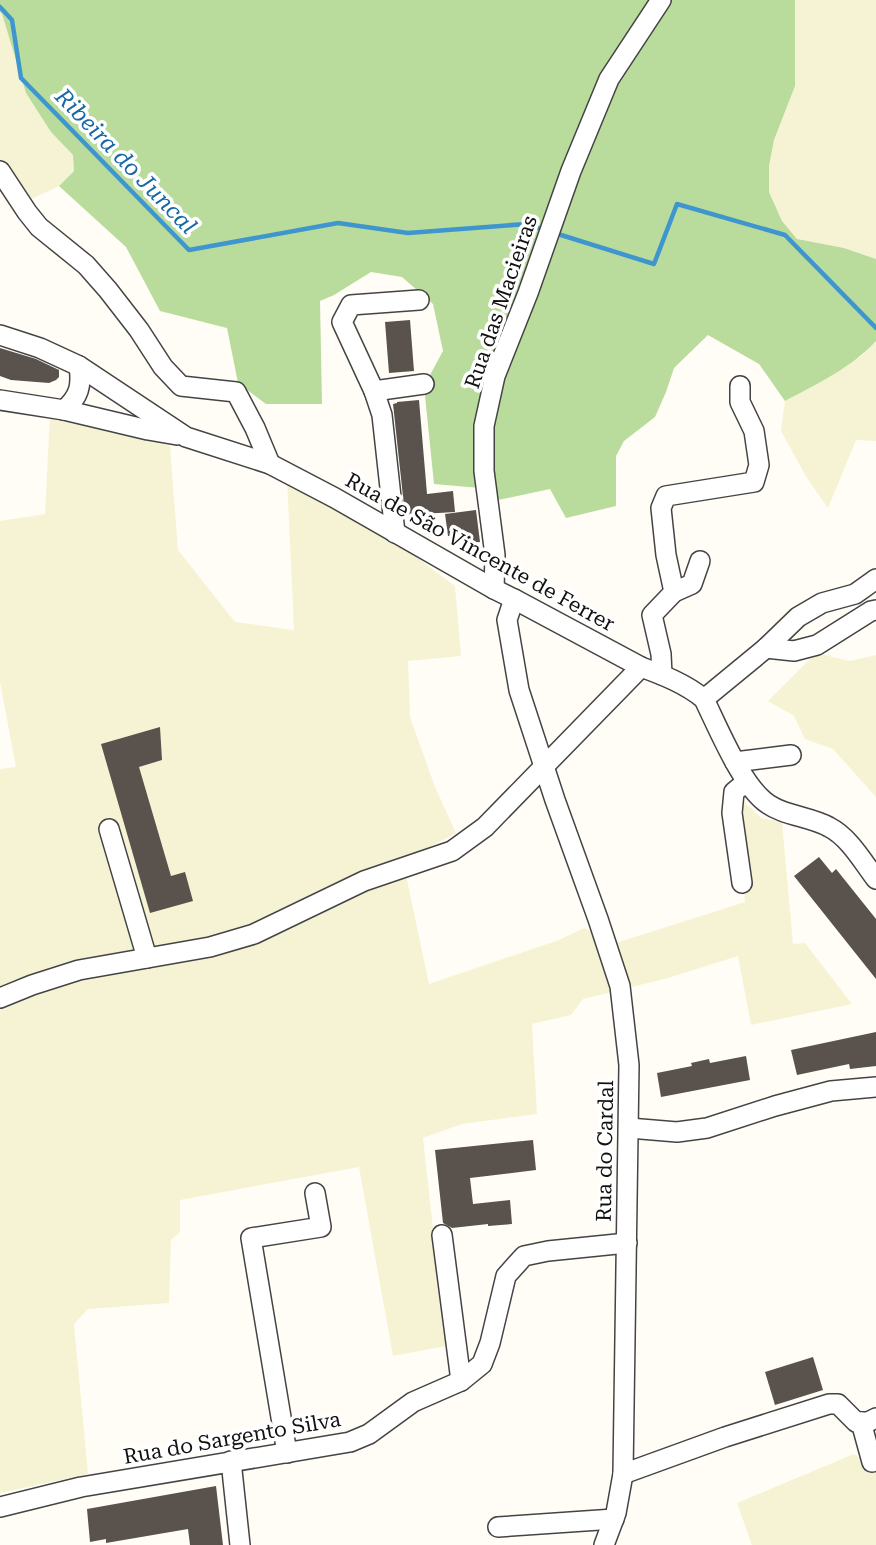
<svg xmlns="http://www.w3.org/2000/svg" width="876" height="1545" viewBox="0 0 876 1545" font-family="'Roboto Serif',serif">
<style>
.farmland{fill:#f6f3d4}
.forest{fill:#b9dc9c}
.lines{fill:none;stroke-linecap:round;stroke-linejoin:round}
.stream{stroke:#3f96cf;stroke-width:4.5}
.building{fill:#5a524d}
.minor-casing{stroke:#444;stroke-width:22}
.minor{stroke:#fff;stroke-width:19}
.labels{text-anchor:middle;stroke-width:7;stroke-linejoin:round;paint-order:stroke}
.street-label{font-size:21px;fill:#111;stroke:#fff}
.water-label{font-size:23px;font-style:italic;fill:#1768a6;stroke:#fff}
</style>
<rect width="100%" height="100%" fill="#fffdf5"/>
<g class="farmland">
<path d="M 795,0 L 876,0 L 876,259 L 844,248 L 797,239 L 782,221 L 769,192 L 769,166 L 774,140 L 795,86 Z"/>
<path d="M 0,12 L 2,14 L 14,51 L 51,132 L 73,155 L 74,171 L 59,186 L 21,204 L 0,175 Z"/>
<path d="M 876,341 L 876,441 L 856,440 L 828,508 L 807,478 L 781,431 L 785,401 L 825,380 L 863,355 Z"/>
<path d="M 50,414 L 170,446 L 178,550 L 235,622 L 294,630 L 287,477 L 400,545 L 455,586 L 461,656 L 408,661 L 410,717 L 435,787 L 456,833 L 403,861 L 429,984 L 559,940 L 584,928 L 619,942 L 745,902 L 736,794 L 761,818 L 782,822 L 793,944 L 805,943 L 852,1004 L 751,1025 L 738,956 L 668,978 L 583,999 L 571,1015 L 532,1024 L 537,1114 L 462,1124 L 423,1138 L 446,1346 L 393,1356 L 359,1167 L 180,1200 L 180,1232 L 171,1240 L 169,1303 L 88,1309 L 74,1324 L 88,1474 L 0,1493 L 0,769 L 16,767 L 0,682 L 0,521 L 45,514 Z"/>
<path d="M 816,653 L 850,661 L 876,655 L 876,797 L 833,749 L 805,739 L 794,716 L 768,701 Z"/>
<path d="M 854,1454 L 872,1466 L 876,1465 L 876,1545 L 752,1545 L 737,1503 Z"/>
</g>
<path class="forest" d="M 0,0 L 795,0 L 795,86 L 774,140 L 769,166 L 769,192 L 782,221 L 797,239 L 844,248 L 876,259 L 876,341 C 851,368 817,384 785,401 L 759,364 L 708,335 L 674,368 L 666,392 L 655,417 L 624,441 L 616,456 L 616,506 L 566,518 L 550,489 L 498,500 L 480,488 L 434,484 L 424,386 L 443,351 L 433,304 L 402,277 L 371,272 L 334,295 L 320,301 L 322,404 L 266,404 L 238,383 L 227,328 L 160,311 L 126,247 L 59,186 L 74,171 L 73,155 L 51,132 L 26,93 L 2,14 L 0,12 Z"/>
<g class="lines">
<g class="stream">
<path d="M 0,7 L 12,20 L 21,78 L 189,250 L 338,223 L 408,233 L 526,224 L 539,228"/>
<path d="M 561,235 L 654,264 L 677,204 L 785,235 L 876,328"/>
</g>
</g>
<g class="building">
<path d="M 410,320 L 414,371 L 389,373 L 385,322 Z"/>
<path d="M 0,348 L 36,359 L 59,370 L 59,377 L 56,380 L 49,383 L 11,380 L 0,376 Z"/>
<path d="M 419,400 L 427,494 L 453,491 L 455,512 L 405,515 L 393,404 L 397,403 L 397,402 Z"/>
<path d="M 476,510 L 480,542 L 452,545 L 451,536 L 448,536 L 445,514 Z"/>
<path d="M 160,727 L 162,760 L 139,767 L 171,876 L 185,872 L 193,901 L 150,913 L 101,744 Z"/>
<path d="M 819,857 L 832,873 L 836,869 L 876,919 L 876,979 L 794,876 Z"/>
<path d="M 876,1032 L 876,1066 L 850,1069 L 849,1064 L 797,1075 L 791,1050 Z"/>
<path d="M 746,1056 L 750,1080 L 661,1097 L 657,1073 L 692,1066 L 691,1063 L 709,1059 L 710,1063 Z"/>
<path d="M 533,1140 L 536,1170 L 470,1178 L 473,1204 L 510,1200 L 512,1224 L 488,1226 L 488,1224 L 452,1228 L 443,1223 L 435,1150 Z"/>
<path d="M 813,1357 L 823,1390 L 775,1405 L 765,1372 Z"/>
<path d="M 216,1486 L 223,1545 L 190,1545 L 188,1529 L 106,1543 L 106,1539 L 90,1542 L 87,1509 Z"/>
</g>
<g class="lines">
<g class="minor-casing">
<g id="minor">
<path d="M 0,171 L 27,212 L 39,227 L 86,265 L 108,290 L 139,330 L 163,367 L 181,386 L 236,392 L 255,428 L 270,464"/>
<path d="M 0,335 L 40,348 L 79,366 L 186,437 L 270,464 L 335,498 L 494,589 L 514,599 L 641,667 C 663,675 686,684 704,699 C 718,728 740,781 764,801 C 782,816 809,816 829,827 C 849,837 863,862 876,879"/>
<path d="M 374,391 L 424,384"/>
<path d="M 0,400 L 64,410 L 148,430 L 177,435"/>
<path d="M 64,410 C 79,397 82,386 79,366"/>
<path d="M 395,533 L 382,415 L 374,391 L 342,322 L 351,305 L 419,300"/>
<path d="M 494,589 L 495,555 L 484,471 L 484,426 L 495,376 L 528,293 L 571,171 L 609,79 L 661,0"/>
<path d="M 674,592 L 692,584 L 700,561"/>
<path d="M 514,599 L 507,620 L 519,690 L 555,800 L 598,919 L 620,986 L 629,1065 L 623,1474 L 616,1513 L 604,1545"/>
<path d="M 766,648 L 794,651 L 817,645 L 871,611 L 876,610"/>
<path d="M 662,675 L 661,654 L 652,615 L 674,592 L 666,555 L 661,508 L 666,496 L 754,482 L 759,465 L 754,431 L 740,402 L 740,386"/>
<path d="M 704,699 L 766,648 L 798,617 L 822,603 L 855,594 L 876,579"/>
<path d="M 735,762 L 791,755"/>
<path d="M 109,829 L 147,958"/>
<path d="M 742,883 L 732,813 L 734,792 L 746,782"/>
<path d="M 0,998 L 32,985 L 79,970 L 210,947 L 254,934 L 364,881 L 452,851 L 485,827 L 641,667"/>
<path d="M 629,1128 L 677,1132 L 707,1128 L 775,1106 L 831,1091 L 876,1087"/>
<path d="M 442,1235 L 461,1381"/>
<path d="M 861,1422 L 872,1462"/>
<path d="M 287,1453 L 251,1238 L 321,1227 L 315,1193"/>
<path d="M 231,1461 L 240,1545"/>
<path d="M 623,1474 L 725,1437 L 829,1404 L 838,1404 L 856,1422 L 868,1422 L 876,1418"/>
<path d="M 0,1507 L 81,1487 L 350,1442 L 369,1434 L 413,1402 L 461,1381 L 482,1364 L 490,1343 L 506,1276 L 524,1256 L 548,1251 L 627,1243"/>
<path d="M 498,1527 L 614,1519"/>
</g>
</g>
<use href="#minor" class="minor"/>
</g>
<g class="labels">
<g class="street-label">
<text transform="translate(501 302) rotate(-71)" y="7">Rua das Macieiras</text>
<text transform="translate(480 552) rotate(29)" y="7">Rua de São Vincente de Ferrer</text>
<text transform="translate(605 1151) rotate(-89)" y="7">Rua do Cardal</text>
<text transform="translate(232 1438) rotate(-10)" y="7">Rua do Sargento Silva</text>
</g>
<g class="water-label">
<text transform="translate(126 161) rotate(46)" y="8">Ribeira do Juncal</text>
</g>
</g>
</svg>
